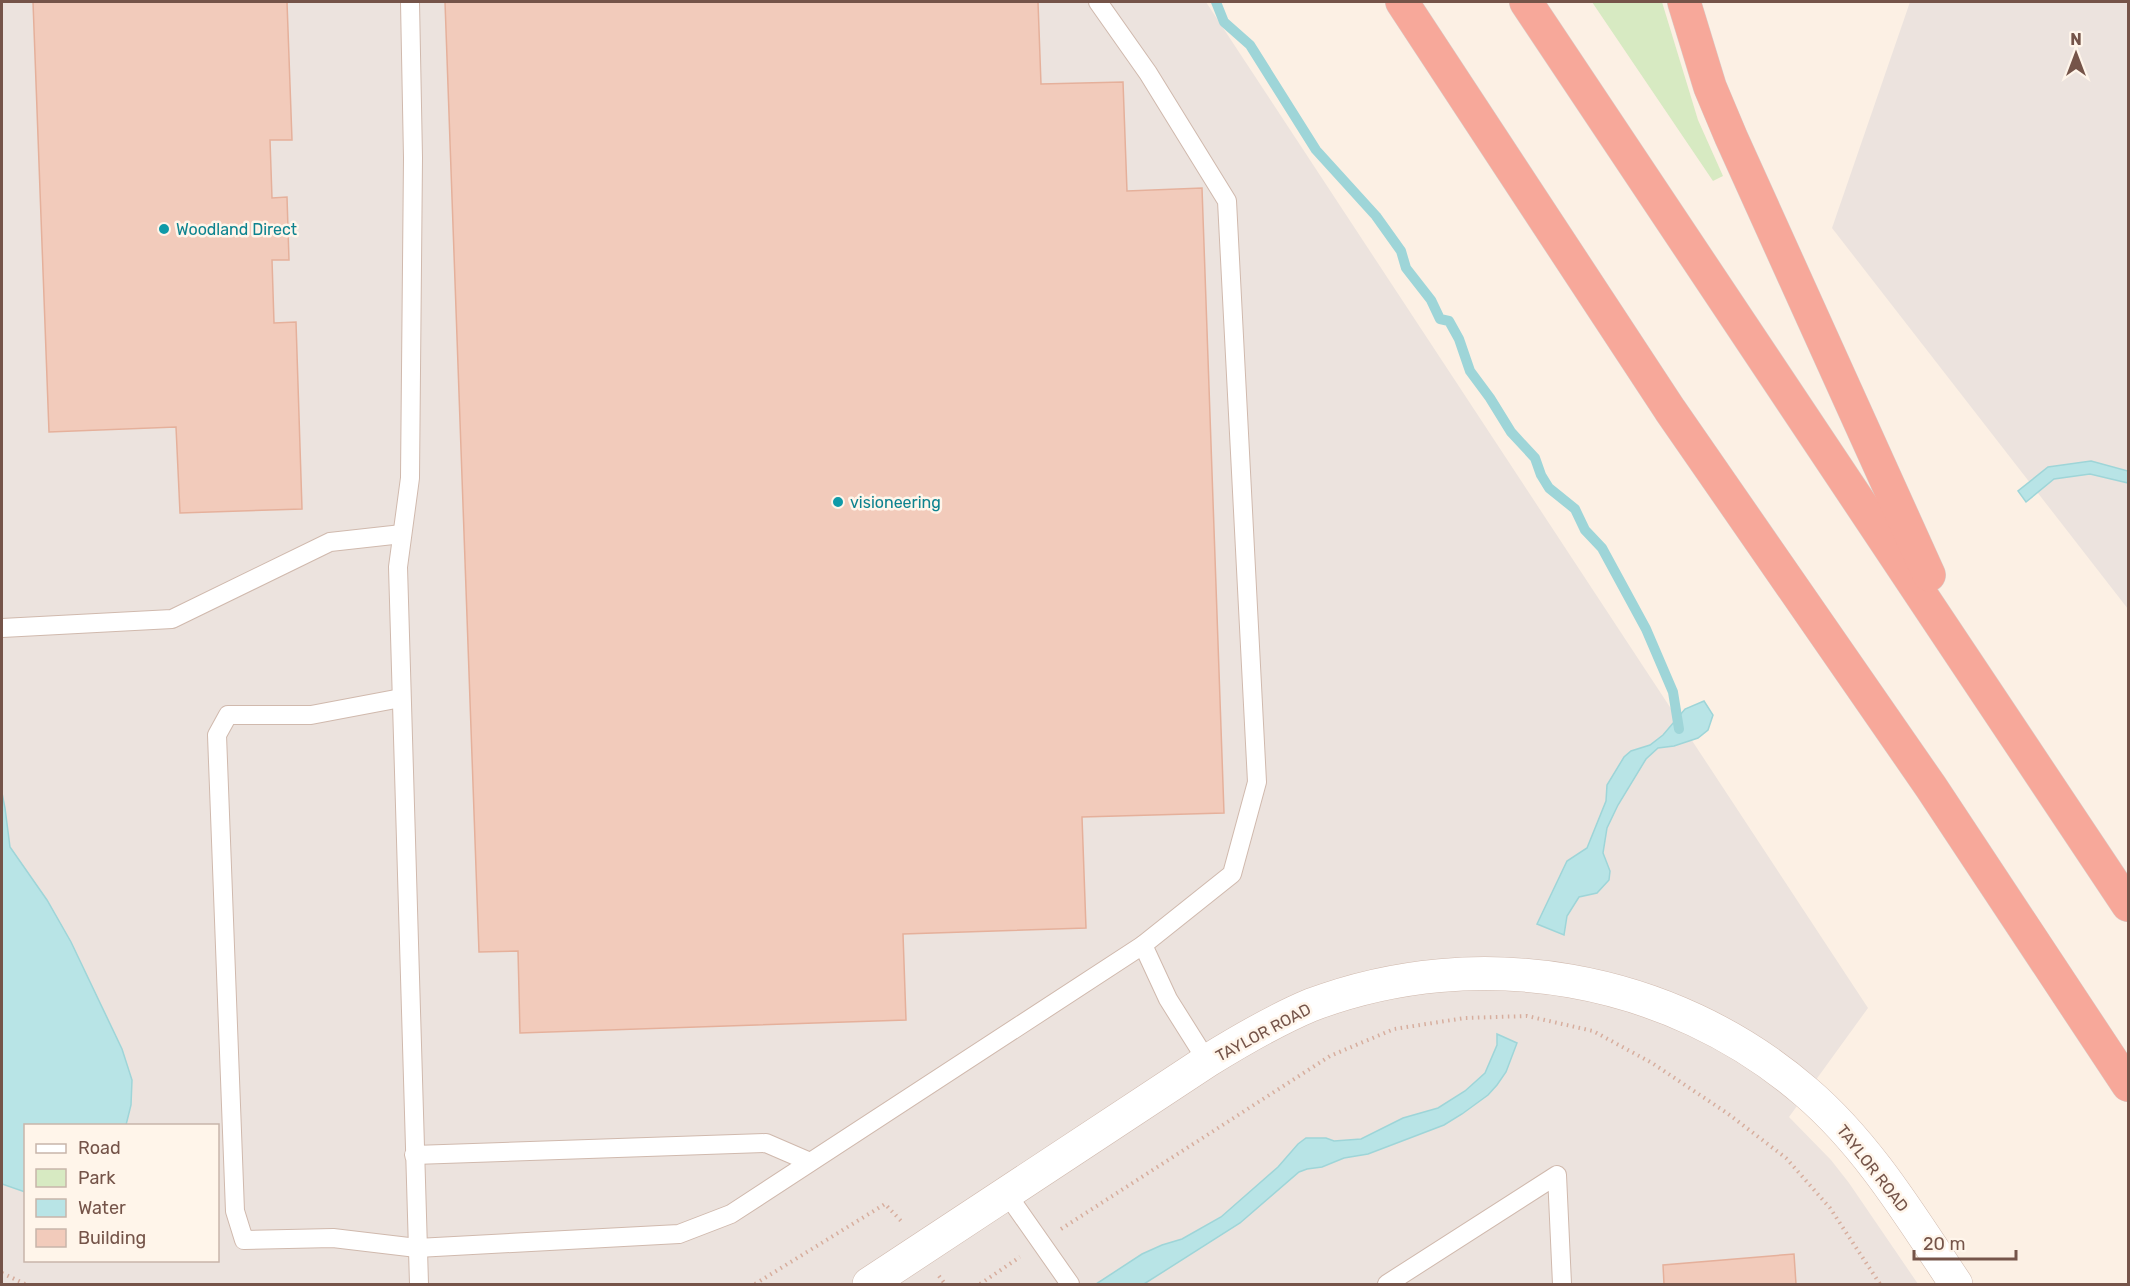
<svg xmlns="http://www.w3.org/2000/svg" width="2130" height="1286" viewBox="0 0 2130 1286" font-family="Rubik,sans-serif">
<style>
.industrial{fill:#ece3de;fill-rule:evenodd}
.green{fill:#d7eac2}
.water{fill:#b8e4e6;stroke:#9ed5d8;stroke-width:1.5}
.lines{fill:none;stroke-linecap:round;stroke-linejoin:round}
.stream{stroke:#9ed5d8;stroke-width:10}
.building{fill:#f2cbbb;stroke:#e5b09b;stroke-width:1.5}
.service-casing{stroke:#d0b9ad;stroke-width:20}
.minor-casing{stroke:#d0b9ad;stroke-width:34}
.motorway-casing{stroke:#d8cfcc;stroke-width:34}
.path{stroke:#d7ae9e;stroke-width:4;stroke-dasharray:1.5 4.5;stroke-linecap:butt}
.service{stroke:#fff;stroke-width:18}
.minor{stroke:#fff;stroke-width:33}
.motorway{stroke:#f7a89a;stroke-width:33}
.culture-dot{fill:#0f9aa8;stroke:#fff5ea;stroke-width:2}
.labels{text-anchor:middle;stroke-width:5;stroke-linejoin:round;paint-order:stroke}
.culture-label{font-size:16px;fill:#0d838f;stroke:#fff5ea;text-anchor:start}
.street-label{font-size:16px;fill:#755449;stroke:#fff5ea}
</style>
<rect width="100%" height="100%" fill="#fcf0e4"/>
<g class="industrial">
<path d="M 2,2 L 1206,2 L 1868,1008 L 1789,1117 L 1831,1160 L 1849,1183 L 1918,1284 L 2,1284 ZM 26,1126 L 218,1126 L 218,1260 L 26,1260 Z"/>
<path d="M 1910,2 L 2128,2 L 2128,609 L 1832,228 Z"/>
</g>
<path class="green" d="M 1592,2 L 1662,2 L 1698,120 L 1723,176 L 1713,181 Z"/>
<g class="water">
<path d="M 2091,461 L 2128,471 L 2128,483 L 2090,474 L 2054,479 L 2026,502 L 2018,491 L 2048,467 Z"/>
<path d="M 1704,701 L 1713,715 L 1708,730 L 1698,738 L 1674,746 L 1658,748 L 1646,759 L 1618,805 L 1607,828 L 1603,853 L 1610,871 L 1609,880 L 1597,893 L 1579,897 L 1567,916 L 1564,935 L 1537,924 L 1567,861 L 1587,848 L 1606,801 L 1607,785 L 1624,757 L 1631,751 L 1650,745 L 1663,735 L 1685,709 Z"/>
<path d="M 2,793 L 5,808 L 10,847 L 47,900 L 71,942 L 122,1049 L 132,1080 L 131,1105 L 126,1125 L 26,1126 L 25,1192 L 2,1184 Z"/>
<path d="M 1497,1034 L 1517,1043 L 1506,1072 L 1497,1085 L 1488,1095 L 1462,1114 L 1444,1125 L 1368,1154 L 1344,1158 L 1322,1167 L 1307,1169 L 1299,1172 L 1240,1223 L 1144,1284 L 1096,1284 L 1142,1254 L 1162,1245 L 1182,1239 L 1221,1217 L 1278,1167 L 1298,1144 L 1306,1138 L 1326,1138 L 1334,1141 L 1361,1139 L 1403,1118 L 1438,1108 L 1465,1091 L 1485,1073 L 1497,1045 Z"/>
</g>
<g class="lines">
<path class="stream" d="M 1216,2 L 1224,22 L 1250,45 L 1316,150 L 1376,216 L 1401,251 L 1406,268 L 1431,300 L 1440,319 L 1449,321 L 1459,339 L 1470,371 L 1490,398 L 1511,432 L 1535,458 L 1541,475 L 1549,488 L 1575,509 L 1585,530 L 1602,548 L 1646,629 L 1673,692 L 1679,729"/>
</g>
<g class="building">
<path d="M 33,2 L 287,2 L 292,140 L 270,140 L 272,198 L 287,197 L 289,260 L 272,260 L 274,323 L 296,322 L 302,509 L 180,513 L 176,427 L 49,432 Z"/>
<path d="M 445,2 L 1038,2 L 1041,84 L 1123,82 L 1127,191 L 1202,188 L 1224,813 L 1082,817 L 1086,928 L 903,934 L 906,1020 L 520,1033 L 518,951 L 479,952 Z"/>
<path d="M 1794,1254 L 1796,1284 L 1664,1284 L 1663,1265 Z"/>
</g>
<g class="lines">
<g class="service-casing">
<g id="service">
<path d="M 410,2 L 413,158 L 410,478 L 398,567 L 419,1284"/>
<path d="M 1098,2 L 1148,73 L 1227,201 L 1257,782 L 1232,874 L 1143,945 L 1168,999 L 1207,1061"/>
<path d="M 2,628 L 172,619 L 330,542 L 402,534"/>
<path d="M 401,698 L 311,715 L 228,715 L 217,735 L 235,1211 L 244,1240 L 333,1238 L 417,1248 L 679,1234 L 731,1214 L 1143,945"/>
<path d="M 414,1155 L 766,1143 L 810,1162"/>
<path d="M 1007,1194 L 1070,1284"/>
<path d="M 1387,1284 L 1557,1175 L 1562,1284"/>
</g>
</g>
<g class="minor-casing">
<path id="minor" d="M 869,1284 L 1207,1061 C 1241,1040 1275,1020 1311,1005 C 1478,942 1671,975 1806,1092 C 1868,1145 1911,1217 1956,1284"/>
</g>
<g class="motorway-casing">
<g id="motorway">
<path d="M 1402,2 L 1670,410 L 1931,787 L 2128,1085"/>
<path d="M 1526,2 L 2128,905"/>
<path d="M 1684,2 L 1710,87 L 1731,137 L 1929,575"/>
</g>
</g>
<g class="path">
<path d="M 1061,1229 L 1330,1056 L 1394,1029 L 1465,1018 L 1527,1016 L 1593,1031 L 1652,1063 L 1727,1113 L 1786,1158 L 1830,1208 L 1880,1284"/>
<path d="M 2,1273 L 25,1284"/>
<path d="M 939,1276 L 945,1284"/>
<path d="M 755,1284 L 885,1204 L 903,1223"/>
<path d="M 980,1284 L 1020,1257"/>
</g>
<use href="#service" class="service"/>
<use href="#minor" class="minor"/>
<use href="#motorway" class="motorway"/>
</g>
<g class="culture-dot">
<circle cx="164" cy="229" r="6"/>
<circle cx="838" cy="502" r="6"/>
</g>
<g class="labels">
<g class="culture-label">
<text x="176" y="235">Woodland Direct</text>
<text x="850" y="508">visioneering</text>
</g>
<g class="street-label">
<text transform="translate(1263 1032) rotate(-28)" y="6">TAYLOR ROAD</text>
<text transform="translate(1873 1168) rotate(52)" y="6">TAYLOR ROAD</text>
</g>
</g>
<rect width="2130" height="1286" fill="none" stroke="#755449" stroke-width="6"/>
<rect x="24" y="1124" width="195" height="138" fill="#fff5ea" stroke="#c8b5aa" stroke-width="1.5"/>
<rect x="36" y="1144" width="30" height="9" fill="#ffffff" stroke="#c8b5aa" stroke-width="1.5"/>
<text x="78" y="1154" font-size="18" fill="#755449">Road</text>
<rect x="36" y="1169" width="30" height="18" fill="#d7eac2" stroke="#c8b5aa" stroke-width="1.5"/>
<text x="78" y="1184" font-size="18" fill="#755449">Park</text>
<rect x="36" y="1199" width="30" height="18" fill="#b8e4e6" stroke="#c8b5aa" stroke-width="1.5"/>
<text x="78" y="1214" font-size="18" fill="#755449">Water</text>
<rect x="36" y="1229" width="30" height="18" fill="#f2cbbb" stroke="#c8b5aa" stroke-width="1.5"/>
<text x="78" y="1244" font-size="18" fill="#755449">Building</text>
<g transform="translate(2076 54)" stroke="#fff5ea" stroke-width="4.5" paint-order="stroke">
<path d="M0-4.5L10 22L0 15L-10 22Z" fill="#755449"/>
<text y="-9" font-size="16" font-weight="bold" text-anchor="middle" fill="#755449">N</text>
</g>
<path d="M1914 1250v9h102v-9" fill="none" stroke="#755449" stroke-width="3"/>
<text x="1923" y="1250" font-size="18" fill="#755449" stroke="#fff5ea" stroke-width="4.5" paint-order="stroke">20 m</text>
</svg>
